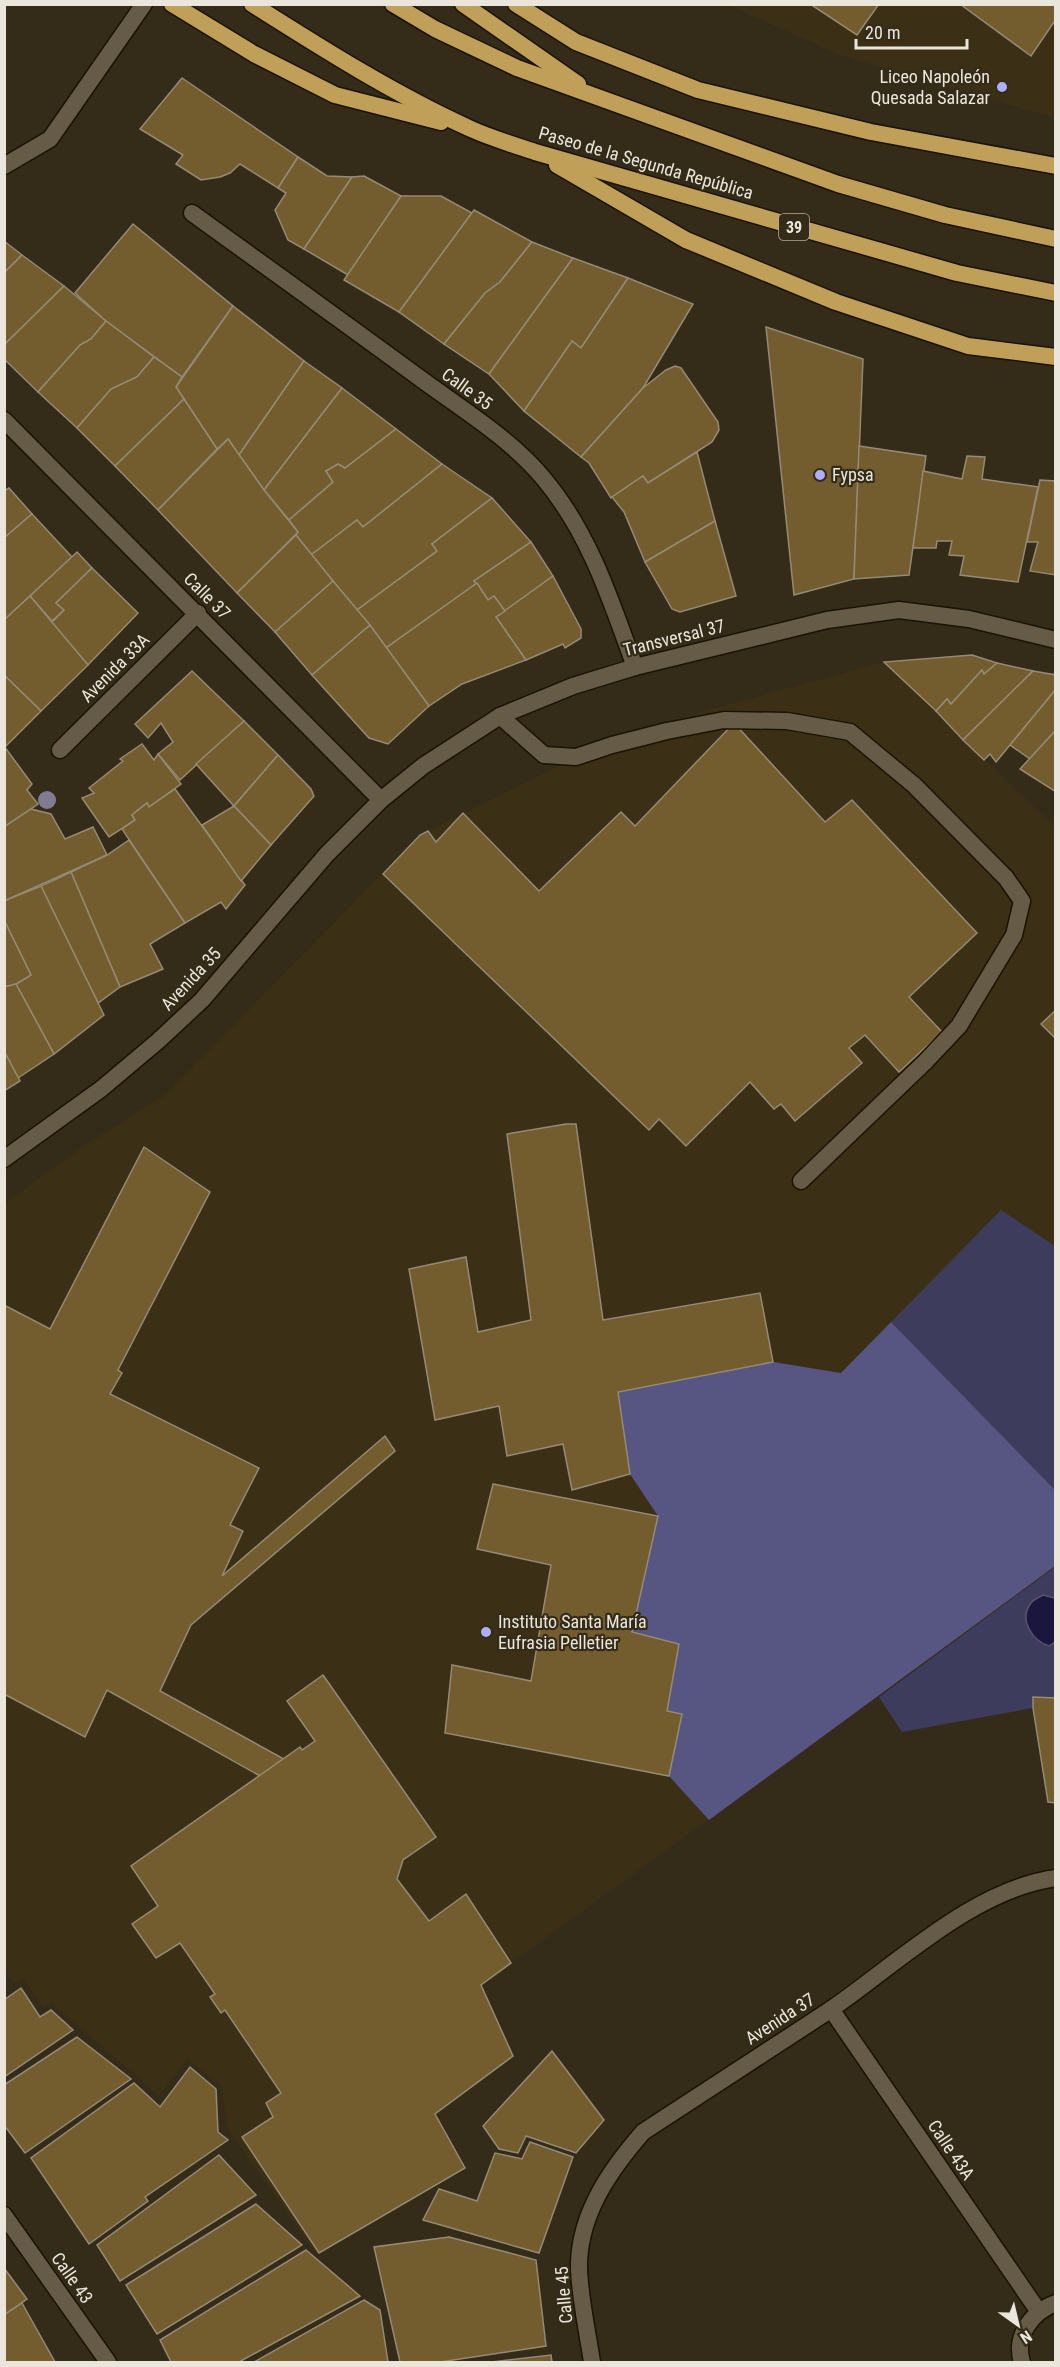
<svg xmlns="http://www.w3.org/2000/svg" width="1060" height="2367" viewBox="0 0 1060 2367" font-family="'Roboto Condensed',sans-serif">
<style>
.built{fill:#3b3016}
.green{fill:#3d3c5d}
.forest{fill:#575682}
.water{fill:#1a163d;stroke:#59546c;stroke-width:1.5}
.building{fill:#735d2e;stroke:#948a75;stroke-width:1.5}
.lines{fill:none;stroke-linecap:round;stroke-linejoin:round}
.service-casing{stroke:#1b1303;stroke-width:19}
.minor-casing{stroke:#1b1303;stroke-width:19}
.trunk-casing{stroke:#1b1303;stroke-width:19}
.service{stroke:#655b47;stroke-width:16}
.minor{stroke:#655b47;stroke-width:16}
.trunk{stroke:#c09f58;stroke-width:16}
.tree{fill:#807c94}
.poi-dot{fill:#afaefa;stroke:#342b19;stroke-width:2}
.labels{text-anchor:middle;stroke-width:4.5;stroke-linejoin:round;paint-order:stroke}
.shield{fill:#342b19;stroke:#b4aea1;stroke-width:1.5}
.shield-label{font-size:16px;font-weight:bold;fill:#ebe6db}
.poi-label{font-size:18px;fill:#ebe6db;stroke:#342b19;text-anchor:start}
.street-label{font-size:18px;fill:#ebe6db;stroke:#342b19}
</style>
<rect width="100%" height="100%" fill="#342b19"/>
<g class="built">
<path d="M 728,5 L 1055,5 L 1055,118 L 842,56 Z"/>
<path d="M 884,662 L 1055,827 L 1055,1246 L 1001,1211 L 892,1322 L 1055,1490 L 1055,1567 L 481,1985 L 513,2056 L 435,2114 L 465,2168 L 316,2254 L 227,2128 L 222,2086 L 188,2059 L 159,2096 L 52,2003 L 43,2008 L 24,1979 L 14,1984 L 5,1973 L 4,1204 L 82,1147 L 165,1095 L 420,835 L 599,746 L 701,712 Z"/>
</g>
<g class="green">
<path d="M 1001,1210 L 1055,1246 L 1055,1490 L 891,1322 Z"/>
<path d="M 1055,1567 L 1055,1803 L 1048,1802 L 1033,1708 L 902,1732 L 879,1697 Z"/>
</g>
<path class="forest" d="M 891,1322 L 1055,1490 L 1055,1566 L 709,1820 L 669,1776 L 667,1711 L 679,1644 L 632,1632 L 658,1516 L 630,1474 L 618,1392 L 773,1362 L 841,1373 Z"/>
<path class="water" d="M 1043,1595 L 1055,1598 L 1055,1642 L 1049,1646 C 1033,1641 1018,1620 1031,1603 C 1033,1600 1039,1597 1043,1595 Z"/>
<g class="building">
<path d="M 810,4 L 879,4 L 857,35 Z"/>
<path d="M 960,4 L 1056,4 L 1056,19 L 1031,56 Z"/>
<path d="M 182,78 L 298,157 L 278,188 L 240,164 L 230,173 L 220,177 L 201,180 L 176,164 L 183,155 L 140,129 Z"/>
<path d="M 298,157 L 327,176 L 352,177 L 304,249 L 288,240 L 275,210 L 286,193 L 278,188 Z"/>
<path d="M 364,176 L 401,196 L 348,275 L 304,249 L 352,177 Z"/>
<path d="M 401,196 L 441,196 L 472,213 L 399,312 L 344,280 Z"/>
<path d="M 474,210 L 532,242 L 500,282 L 485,293 L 444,344 L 399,312 Z"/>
<path d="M 133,224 L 233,306 L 182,377 L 106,321 L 75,293 Z"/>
<path d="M 4,241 L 22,255 L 4,273 Z"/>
<path d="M 532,242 L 573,258 L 489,374 L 444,344 L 485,293 L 500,282 Z"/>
<path d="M 22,255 L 64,286 L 4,345 L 4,273 Z"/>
<path d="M 573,258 L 628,278 L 581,348 L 572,341 L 524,411 L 489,374 Z"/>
<path d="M 628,278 L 693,304 L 643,388 L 581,457 L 524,411 L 572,341 L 581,348 Z"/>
<path d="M 64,286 L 106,321 L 91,339 L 80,345 L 38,392 L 4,359 L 4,345 Z"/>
<path d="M 233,306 L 304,361 L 239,455 L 228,439 L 217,449 L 176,387 Z"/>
<path d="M 106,321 L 154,357 L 137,377 L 111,389 L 77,428 L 38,392 L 80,345 L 91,339 Z"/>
<path d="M 766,327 L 863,359 L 854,579 L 794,595 Z"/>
<path d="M 154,357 L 182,377 L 176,387 L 184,399 L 115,466 L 77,428 L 111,389 L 137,377 Z"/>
<path d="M 304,361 L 342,388 L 264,490 L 239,455 Z"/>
<path d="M 675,366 L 681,368 L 718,422 L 719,430 L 712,442 L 648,483 L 643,476 L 611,498 L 589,463 L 581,457 L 643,388 L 666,370 Z"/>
<path d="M 342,388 L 396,429 L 345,468 L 338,464 L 326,471 L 333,482 L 289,520 L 264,490 Z"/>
<path d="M 184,399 L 217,449 L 158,510 L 115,466 Z"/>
<path d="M 396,429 L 442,464 L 363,527 L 357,520 L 311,555 L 296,535 L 298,532 L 289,520 L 333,482 L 326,471 L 338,464 L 345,468 Z"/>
<path d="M 228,439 L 264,490 L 298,532 L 237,593 L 158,510 Z"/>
<path d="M 859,446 L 926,456 L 909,575 L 854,579 Z"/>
<path d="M 697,452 L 715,521 L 645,562 L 624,512 L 612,497 L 643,476 L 648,483 Z"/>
<path d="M 967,456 L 985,457 L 982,479 L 1038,487 L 1018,582 L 960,575 L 964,556 L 949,555 L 952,541 L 937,541 L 936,548 L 913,548 L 923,471 L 962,479 Z"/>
<path d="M 442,464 L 492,498 L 432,544 L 437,551 L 357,610 L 311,555 L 357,520 L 363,527 Z"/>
<path d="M 1040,480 L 1056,481 L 1056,575 L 1030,571 L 1038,542 L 1027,542 Z"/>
<path d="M 9,488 L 32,514 L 4,538 L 4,491 Z"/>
<path d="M 492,498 L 531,542 L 474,581 L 477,583 L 386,648 L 357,610 L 437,551 L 432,544 Z"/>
<path d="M 32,514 L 72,557 L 4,620 L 4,538 Z"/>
<path d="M 715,521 L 736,596 L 680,612 L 672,609 L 645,562 Z"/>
<path d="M 296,535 L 333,581 L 275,632 L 237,593 Z"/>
<path d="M 531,542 L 553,576 L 505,611 L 494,596 L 488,600 L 474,581 Z"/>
<path d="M 77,552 L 92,568 L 56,603 L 64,610 L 52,621 L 30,596 Z"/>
<path d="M 92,568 L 138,613 L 88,665 L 51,623 L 64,610 L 56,603 Z"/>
<path d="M 553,576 L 581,629 L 581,638 L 565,648 L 563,644 L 526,660 L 496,617 Z"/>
<path d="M 333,581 L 370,625 L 312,675 L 275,632 Z"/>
<path d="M 477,583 L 488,600 L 494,596 L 505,611 L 496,617 L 526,660 L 462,684 L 429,706 L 386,648 Z"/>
<path d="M 30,596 L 88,665 L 41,711 L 4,675 L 4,620 Z"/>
<path d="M 370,625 L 429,706 L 388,744 L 369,738 L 312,675 Z"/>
<path d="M 972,655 L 997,663 L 984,674 L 982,670 L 951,704 L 947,699 L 936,711 L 884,662 Z"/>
<path d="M 997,663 L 1033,671 L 963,740 L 936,711 L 947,699 L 951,704 L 982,670 L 984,674 Z"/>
<path d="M 192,671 L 244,721 L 180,780 L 158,754 L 173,742 L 161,723 L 148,738 L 135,724 Z"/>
<path d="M 1033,671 L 1056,675 L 1056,689 L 996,762 L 990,754 L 984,760 L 963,740 Z"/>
<path d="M 4,675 L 41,711 L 5,747 L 4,746 Z"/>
<path d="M 1056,689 L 1056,730 L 1030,759 L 1010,745 Z"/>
<path d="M 244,721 L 278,755 L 234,806 L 196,764 Z"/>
<path d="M 734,723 L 825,822 L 852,800 L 977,933 L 909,997 L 942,1032 L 899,1072 L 865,1035 L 849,1048 L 862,1063 L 795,1121 L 781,1104 L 774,1109 L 750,1082 L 686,1146 L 659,1119 L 649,1130 L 383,874 L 420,835 L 428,831 L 436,842 L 463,813 L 539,891 L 621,812 L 635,826 Z"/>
<path d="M 1056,730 L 1056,792 L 1020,769 Z"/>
<path d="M 142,744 L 154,760 L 158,754 L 181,784 L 149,807 L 147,803 L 132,815 L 135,820 L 109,837 L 82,798 L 94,793 L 89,788 L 123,761 L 120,759 Z"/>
<path d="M 4,746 L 32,784 L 27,790 L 38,804 L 4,827 Z"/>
<path d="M 278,755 L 311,789 L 314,796 L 271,845 L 234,806 Z"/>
<path d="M 175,789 L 245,885 L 226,909 L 221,902 L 185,923 L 122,829 L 135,820 L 132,815 L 147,803 L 149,807 Z"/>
<path d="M 234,806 L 271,845 L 241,881 L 202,825 Z"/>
<path d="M 31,809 L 51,814 L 65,839 L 93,827 L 107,855 L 4,901 L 4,827 Z"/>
<path d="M 129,840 L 185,923 L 150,944 L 163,969 L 120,987 L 71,872 L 107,855 Z"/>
<path d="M 71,872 L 120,987 L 98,1003 L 41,886 Z"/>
<path d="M 41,886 L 104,1015 L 54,1054 L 16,984 L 31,975 L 4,920 L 4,901 Z"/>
<path d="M 4,920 L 31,975 L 16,984 L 4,987 Z"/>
<path d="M 16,984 L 54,1054 L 18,1078 L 4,1051 L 4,987 Z"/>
<path d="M 1056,1010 L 1056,1039 L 1041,1024 Z"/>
<path d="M 4,1051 L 20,1081 L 4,1091 Z"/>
<path d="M 566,1124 L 576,1124 L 603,1320 L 760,1293 L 773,1362 L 618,1392 L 630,1474 L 572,1490 L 563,1444 L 507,1456 L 499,1406 L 435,1420 L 409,1269 L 466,1257 L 478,1332 L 531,1320 L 507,1134 Z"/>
<path d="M 144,1147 L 210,1192 L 118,1370 L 122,1373 L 110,1394 L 259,1468 L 230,1525 L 243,1531 L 222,1576 L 385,1436 L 395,1451 L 191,1625 L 160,1691 L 284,1759 L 260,1776 L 107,1690 L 85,1737 L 4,1694 L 4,1305 L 50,1329 Z"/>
<path d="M 493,1484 L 658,1516 L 632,1632 L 679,1644 L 667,1711 L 682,1714 L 669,1776 L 445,1733 L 452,1665 L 531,1681 L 551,1565 L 477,1549 Z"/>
<path d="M 323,1675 L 436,1837 L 403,1860 L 397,1879 L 429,1921 L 466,1894 L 511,1963 L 481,1985 L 513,2056 L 435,2114 L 465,2168 L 319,2253 L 242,2137 L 273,2117 L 266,2103 L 281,2093 L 225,2010 L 221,2013 L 210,1997 L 215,1994 L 180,1943 L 156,1958 L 132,1924 L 158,1906 L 131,1866 L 300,1747 L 302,1750 L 315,1741 L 287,1701 Z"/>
<path d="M 1033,1697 L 1056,1698 L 1056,1803 L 1048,1802 L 1033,1708 Z"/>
<path d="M 21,1988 L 40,2017 L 51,2010 L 73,2030 L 4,2077 L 4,2000 Z"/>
<path d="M 77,2037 L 131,2079 L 25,2153 L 4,2125 L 4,2085 Z"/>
<path d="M 552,2051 L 604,2120 L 576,2153 L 526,2136 L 518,2153 L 499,2149 L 483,2126 Z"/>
<path d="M 190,2067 L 216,2089 L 218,2132 L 228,2140 L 145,2197 L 148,2201 L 89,2244 L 31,2158 L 134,2083 L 160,2107 Z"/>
<path d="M 530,2142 L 573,2157 L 539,2253 L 423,2220 L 439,2189 L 477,2201 L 495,2153 L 522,2159 Z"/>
<path d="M 219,2155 L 256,2195 L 120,2281 L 97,2245 Z"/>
<path d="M 256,2204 L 302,2245 L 157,2334 L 126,2285 Z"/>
<path d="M 449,2237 L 536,2260 L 546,2346 L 440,2362 L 400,2362 L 374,2247 Z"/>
<path d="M 306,2250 L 360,2296 L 239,2362 L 171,2362 L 160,2340 Z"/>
<path d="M 4,2268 L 27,2299 L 4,2315 Z"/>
<path d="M 364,2300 L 380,2310 L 388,2362 L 254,2362 Z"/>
<path d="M 22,2303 L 55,2362 L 4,2362 L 4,2315 Z"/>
<path d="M 551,2355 L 552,2362 L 492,2362 Z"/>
</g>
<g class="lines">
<g class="service-casing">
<g id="service">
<path d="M 4,166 L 50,139 L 144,4"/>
<path d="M 500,716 L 544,755 L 576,757 L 612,745 L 667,731 L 724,720 L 787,721 L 850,732 L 914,785 L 1006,878 L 1022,901 L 1014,935 L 959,1026 L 925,1062 L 801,1181"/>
</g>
</g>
<g class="minor-casing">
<g id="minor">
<path d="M 192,213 C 268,268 345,323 421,379 C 462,409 511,439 544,479 C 590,534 611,601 635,667"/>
<path d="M 4,420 L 381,800"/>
<path d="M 60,750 L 198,613"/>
<path d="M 4,1159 L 101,1089 L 158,1041 L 202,1000 L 327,854 L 381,800 L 423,766 L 500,716 L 573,686 L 635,667 L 827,620 L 899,610 L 969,619 L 1056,640"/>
<path d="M 831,2009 L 1039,2312"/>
<path d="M 4,2215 L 108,2362"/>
<path d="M 592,2362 C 588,2334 578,2290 579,2262 C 581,2211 611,2169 643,2132 C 705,2091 768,2051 830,2010 C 897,1964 974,1889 1056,1878"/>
<path d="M 1022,2362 C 1014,2337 1031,2312 1056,2303"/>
</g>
</g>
<g class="trunk-casing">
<g id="trunk">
<path d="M 172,4 L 254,54 L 335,95 L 441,122"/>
<path d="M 252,4 C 323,49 394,94 471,129 C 491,138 514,145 535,152 L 957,273 L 1056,293"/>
<path d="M 393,4 L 435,29 L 517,68 L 838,184 L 945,215 L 1056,239"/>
<path d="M 463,4 L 578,84"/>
<path d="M 516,4 L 576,42 L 698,90 L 871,132 L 1056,166"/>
<path d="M 557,165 L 686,240 L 836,302 L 968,346 L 1056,357"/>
</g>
</g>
<use href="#service" class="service"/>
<use href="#minor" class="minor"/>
<use href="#trunk" class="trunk"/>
</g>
<circle class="tree" cx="47" cy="800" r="9"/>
<g class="poi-dot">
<circle cx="1002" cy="87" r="6"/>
<circle cx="820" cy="475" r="6"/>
<circle cx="486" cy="1632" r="6"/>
</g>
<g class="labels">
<rect class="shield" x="779" y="214" width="30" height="26" rx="4.5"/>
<g class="shield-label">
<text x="794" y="233">39</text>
</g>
<g class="poi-label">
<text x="990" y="83" text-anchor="end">Liceo Napoleón<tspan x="990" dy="21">Quesada Salazar</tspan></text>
<text x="832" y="481">Fypsa</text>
<text x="498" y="1628">Instituto Santa María<tspan x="498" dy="21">Eufrasia Pelletier</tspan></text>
</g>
<g class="street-label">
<text transform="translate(646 163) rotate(16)" y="6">Paseo de la Segunda República</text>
<text transform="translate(467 389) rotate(36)" y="6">Calle 35</text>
<text transform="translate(207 596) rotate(45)" y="6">Calle 37</text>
<text transform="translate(674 638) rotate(-14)" y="6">Transversal 37</text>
<text transform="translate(115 668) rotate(-45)" y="6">Avenida 33A</text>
<text transform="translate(191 979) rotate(-47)" y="6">Avenida 35</text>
<text transform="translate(780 2019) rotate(-33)" y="6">Avenida 37</text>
<text transform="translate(951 2150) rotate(56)" y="6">Calle 43A</text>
<text transform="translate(72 2278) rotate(55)" y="6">Calle 43</text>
<text transform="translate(564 2295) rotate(-95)" y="6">Calle 45</text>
</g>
</g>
<rect width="1060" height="2367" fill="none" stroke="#ebe6db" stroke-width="12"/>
<g transform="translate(1018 2325) rotate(146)" stroke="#342b19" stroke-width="4.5" paint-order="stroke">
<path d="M0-4.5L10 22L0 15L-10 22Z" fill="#ebe6db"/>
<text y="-9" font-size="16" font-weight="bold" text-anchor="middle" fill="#ebe6db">N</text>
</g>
<path d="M856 39v9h111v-9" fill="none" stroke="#ebe6db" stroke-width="3"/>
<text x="865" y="39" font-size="18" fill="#ebe6db" stroke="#342b19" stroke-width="4.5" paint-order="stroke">20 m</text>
</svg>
